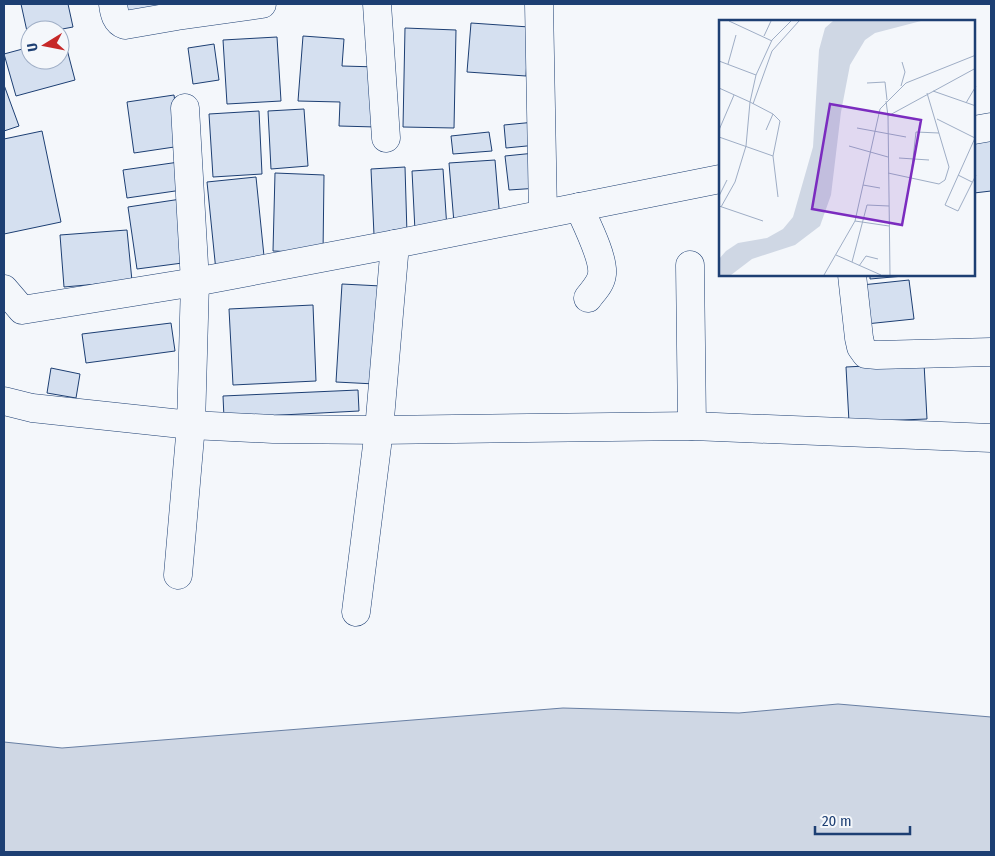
<svg xmlns="http://www.w3.org/2000/svg" width="995" height="856" viewBox="0 0 995 856" font-family="'Fira Sans Condensed',sans-serif">
<style>
.water{fill:#cfd7e4;stroke:#687fa3}
.building{fill:#d5e0f0;stroke:#1d3f73}
.lines{fill:none;stroke-linecap:round;stroke-linejoin:round}
.street-casing{stroke:#1d3f73;stroke-width:29}
.street{stroke:#f4f7fb;stroke-width:28}
.inset-road{fill:none;stroke:#9eadc5;stroke-width:1}
.view{fill:#7b2cbf;fill-opacity:0.15;stroke:#7b2cbf;stroke-width:2.5}
.inset-edge{fill:none;stroke:#1d3f73;stroke-width:2.5}
</style>
<rect width="100%" height="100%" fill="#f4f7fb"/>
<path class="water" d="M 838,704 L 991,717 L 991,852 L 4,852 L 4,742 L 62,748 L 563,708 L 739,713 Z"/>
<g class="building">
<path d="M 21,4 L 68,4 L 73,27 L 57,30 L 30,30 L 30,36 L 28,36 Z"/>
<path d="M 124,4 L 169,4 L 125,14 Z"/>
<path d="M 471,23 L 529,27 L 526,76 L 467,72 Z"/>
<path d="M 405,28 L 456,30 L 454,128 L 403,127 Z"/>
<path d="M 303,36 L 344,39 L 342,66 L 378,67 L 376,127 L 339,126 L 340,102 L 298,101 Z"/>
<path d="M 277,37 L 281,101 L 227,104 L 223,40 Z"/>
<path d="M 64,38 L 75,80 L 16,96 L 4,54 L 30,47 L 30,60 L 60,60 L 60,39 Z"/>
<path d="M 214,44 L 219,80 L 193,84 L 188,48 Z"/>
<path d="M 4,85 L 19,126 L 4,131 Z"/>
<path d="M 174,95 L 181,146 L 134,153 L 127,102 Z"/>
<path d="M 304,109 L 308,166 L 271,169 L 268,111 Z"/>
<path d="M 259,111 L 262,174 L 213,177 L 209,114 Z"/>
<path d="M 535,122 L 537,145 L 506,148 L 504,125 Z"/>
<path d="M 42,131 L 61,222 L 4,234 L 4,139 Z"/>
<path d="M 489,132 L 492,151 L 453,154 L 451,136 Z"/>
<path d="M 991,135 L 991,191 L 974,193 L 974,136 Z"/>
<path d="M 535,153 L 539,188 L 509,190 L 505,156 Z"/>
<path d="M 495,160 L 500,220 L 454,223 L 449,163 Z"/>
<path d="M 179,162 L 182,190 L 127,198 L 123,170 Z"/>
<path d="M 405,167 L 407,234 L 374,235 L 371,169 Z"/>
<path d="M 443,169 L 447,229 L 415,231 L 412,171 Z"/>
<path d="M 275,173 L 324,175 L 323,253 L 273,251 Z"/>
<path d="M 256,177 L 265,266 L 216,271 L 207,182 Z"/>
<path d="M 181,199 L 190,262 L 137,269 L 128,207 Z"/>
<path d="M 127,230 L 132,281 L 64,287 L 60,235 Z"/>
<path d="M 870,275 L 915,275 L 870,279 Z"/>
<path d="M 909,280 L 914,319 L 866,324 L 862,285 Z"/>
<path d="M 342,284 L 381,286 L 375,384 L 336,382 Z"/>
<path d="M 313,305 L 316,381 L 233,385 L 229,309 Z"/>
<path d="M 171,323 L 175,351 L 86,363 L 82,334 Z"/>
<path d="M 924,363 L 927,419 L 849,422 L 846,367 Z"/>
<path d="M 51,368 L 80,374 L 76,398 L 47,393 Z"/>
<path d="M 358,390 L 359,411 L 224,418 L 223,396 Z"/>
</g>
<g class="lines">
<g class="street-casing">
<g id="street">
<path d="M 113,4 C 114,13 116,22 125,25 L 177,16 L 262,4"/>
<path d="M 377,4 L 386,138"/>
<path d="M 539,4 L 543,214"/>
<path d="M 974,130 L 991,127"/>
<path d="M 579,207 C 586,223 604,258 602,274 C 601,284 593,291 588,298"/>
<path d="M 690,265 L 692,426"/>
<path d="M 852,275 L 859,338 L 861,347 L 866,354 L 877,355 L 991,352"/>
<path d="M 4,289 L 22,310 L 195,282 L 395,244 L 720,179"/>
<path d="M 4,401 L 32,408 L 191,425 L 273,429 L 379,430 L 692,426 L 991,438"/>
<path d="M 178,575 L 191,425 L 195,282 L 185,108"/>
<path d="M 356,612 L 379,430 L 395,244"/>
</g>
</g>
<use href="#street" class="street"/>
</g>
<g transform="translate(719 20)">
<rect width="256" height="256" fill="#f4f7fb"/>
<path d="M 114,1 L 202,1 L 156,13 L 146,20 L 131,45 L 122,92 L 112,175 L 101,206 L 76,225 L 33,239 L 12,255 L 0,255 L 0,239 L 7,231 L 19,223 L 48,218 L 64,209 L 74,197 L 94,127 L 100,30 L 106,8 Z" fill="#cfd7e4"/>
<path class="inset-road" d="M 10,1 L 53,21M 45,16 L 52,1M 0,41 L 37,55M 9,44 L 17,15M 148,63 L 166,62 L 168,80M 182,66 L 186,52 L 183,42M 0,68 L 31,82 L 37,55 L 53,20 L 72,1M 214,71 L 257,86M 167,81 L 169,96M 247,83 L 257,66M 34,84 L 53,31 L 80,1M 54,94 L 61,101 L 54,136 L 59,177M 218,99 L 256,118M 138,108 L 187,117M 0,110 L 15,75M 0,117 L 54,136M 256,118 L 226,185 L 239,191 L 257,155M 130,126 L 169,137M 180,138 L 210,140M 169,153 L 220,164 L 226,160 L 230,147 L 208,73M 239,155 L 253,162M 192,157 L 197,112 L 220,113M 144,165 L 161,168M 0,176 L 8,160M 0,186 L 44,201M 2,187 L 16,162 L 27,126 L 31,82 L 54,94 L 47,110M 136,201 L 170,206M 117,235 L 162,255M 133,242 L 148,185 L 170,186M 140,246 L 147,236 L 159,239M 105,255 L 136,201 L 161,89 L 187,63 L 257,35M 171,255 L 169,96 L 257,48"/>
<path class="view" d="M 111,84 L 202,100 L 183,205 L 93,189 Z"/>
<rect width="256" height="256" class="inset-edge"/>
</g>
<rect width="995" height="856" fill="none" stroke="#1d3f73" stroke-width="10"/>
<g transform="translate(45 45) rotate(260)"><circle r="24" fill="#f4f7fb" stroke="#9eadc5"/>
<path d="M0-4L9 19L0 12L-9 19Z" fill="#c62828"/>
<text y="-8" font-size="14" font-weight="bold" text-anchor="middle" fill="#1d3f73">U</text>
</g>
<path d="M815 826v8h95v-8" fill="none" stroke="#1d3f73" stroke-width="2.5"/>
<text x="822" y="826" font-size="15" fill="#1d3f73" stroke="#f4f7fb" stroke-width="4" paint-order="stroke">20 m</text>
</svg>
